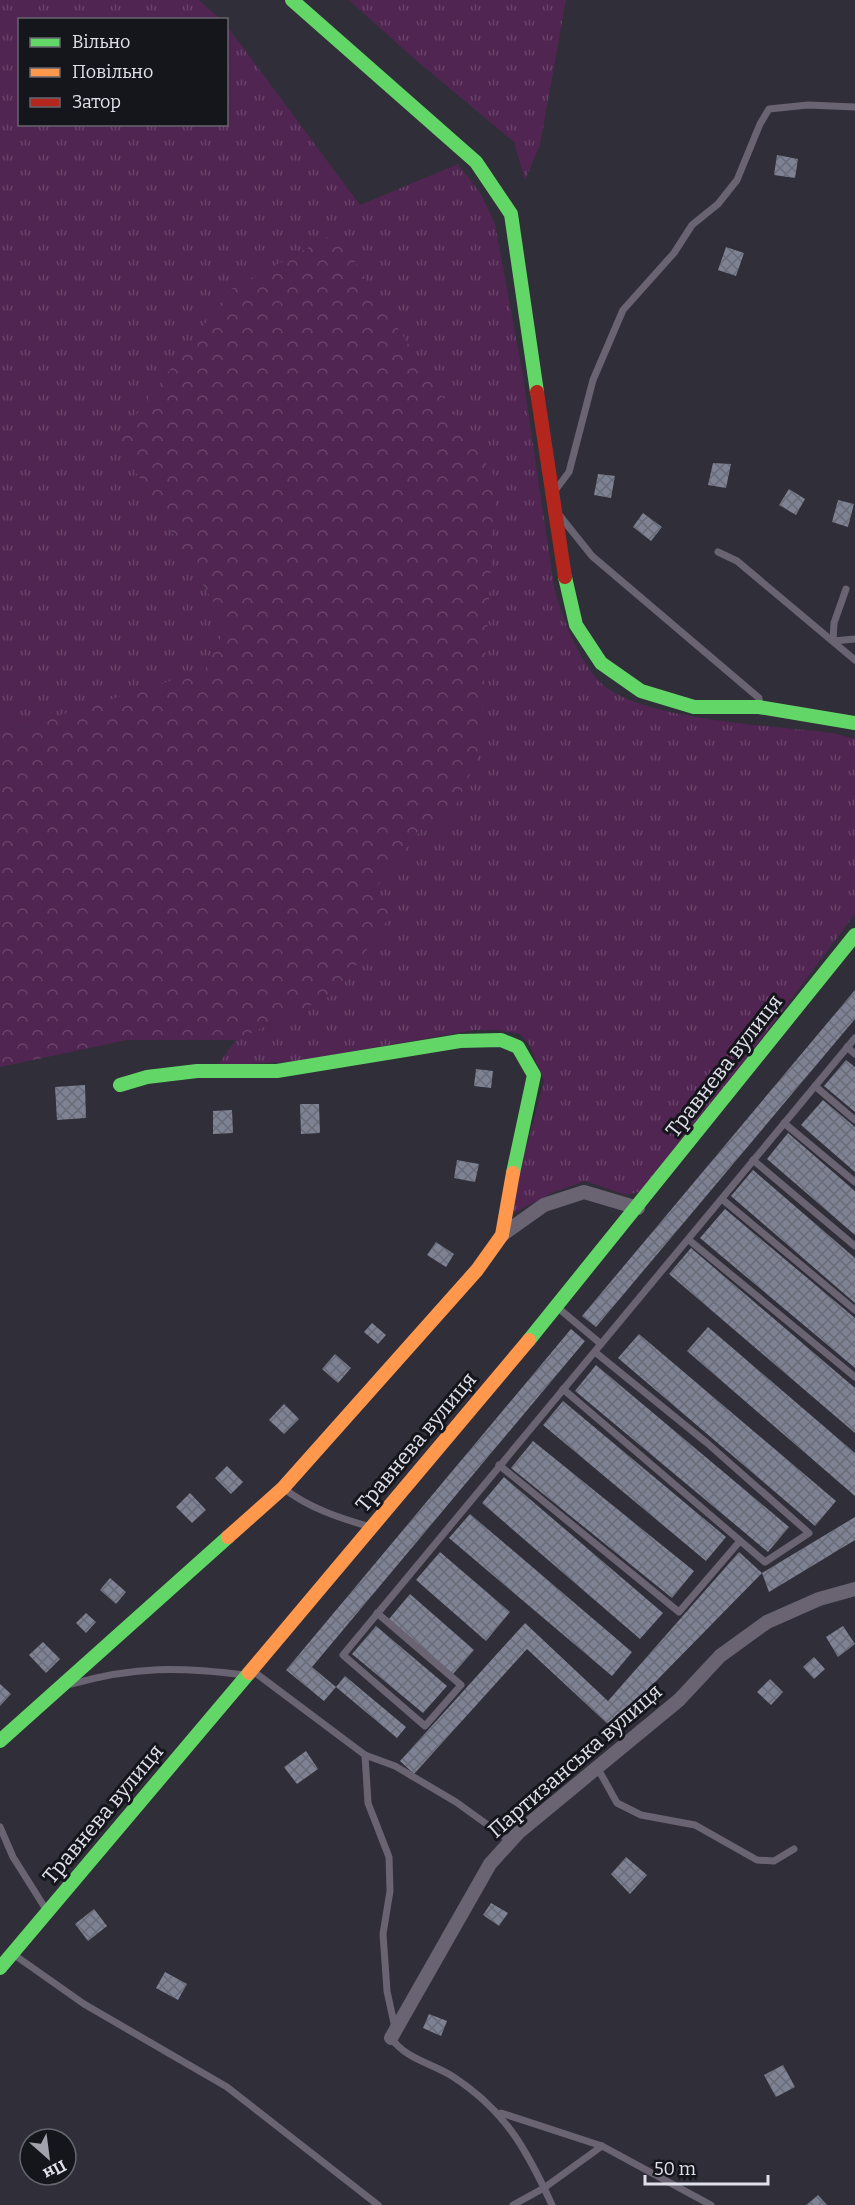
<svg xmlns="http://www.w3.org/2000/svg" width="855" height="2205" viewBox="0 0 855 2205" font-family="Bitter,serif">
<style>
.grass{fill:url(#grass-tufts)}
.forest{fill:url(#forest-crowns)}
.building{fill:url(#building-cross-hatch)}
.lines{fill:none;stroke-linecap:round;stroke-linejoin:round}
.lane{stroke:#6a6372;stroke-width:7}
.street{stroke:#6a6372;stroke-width:14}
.fast{stroke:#63d668;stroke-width:14}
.slow{stroke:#ff974d;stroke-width:14}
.jam{stroke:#b3261e;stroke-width:14}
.labels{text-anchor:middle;stroke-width:6;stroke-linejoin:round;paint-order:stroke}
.street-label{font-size:21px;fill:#e0e0ea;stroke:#15151c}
</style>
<defs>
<pattern id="grass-tufts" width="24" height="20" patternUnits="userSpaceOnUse" patternTransform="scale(1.5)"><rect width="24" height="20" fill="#502551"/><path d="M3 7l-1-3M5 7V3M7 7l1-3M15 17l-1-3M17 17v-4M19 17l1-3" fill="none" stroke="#69446a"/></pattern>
<pattern id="forest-crowns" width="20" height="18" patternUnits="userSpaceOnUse" patternTransform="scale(1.5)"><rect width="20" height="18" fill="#502551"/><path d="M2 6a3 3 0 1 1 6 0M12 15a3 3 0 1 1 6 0" fill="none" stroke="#69446a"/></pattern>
<pattern id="building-cross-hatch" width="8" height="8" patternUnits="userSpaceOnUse" patternTransform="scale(1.5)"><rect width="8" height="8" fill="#7e8293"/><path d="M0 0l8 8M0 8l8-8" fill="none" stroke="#696c78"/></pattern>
</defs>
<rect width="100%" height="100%" fill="#302e38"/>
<g class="grass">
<path d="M 0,0 L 199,0 L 220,19 L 20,20 L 20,124 L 226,124 L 227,26 L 360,205 L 458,164 L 481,194 L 495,224 L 522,370 L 554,586 C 561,616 579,662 602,684 C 641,720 777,726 833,733 L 855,739 L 855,914 L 649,1189 L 627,1195 L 585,1181 L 552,1193 L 508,1216 L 544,1081 L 529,1044 L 520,1034 L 498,1030 L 474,1030 L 298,1061 L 217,1066 L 236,1040 L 337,992 L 374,890 L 422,828 L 117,440 L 227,625 L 205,671 L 19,728 L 0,721 Z"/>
<path d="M 349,0 L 566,0 L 540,145 L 525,180 L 514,142 L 411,56 Z"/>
</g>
<path class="forest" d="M 336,233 L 496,479 L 480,752 L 449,821 L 422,828 L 374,890 L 391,915 L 337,993 L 236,1040 L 127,1040 L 0,1067 L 0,721 L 19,728 L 205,670 L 227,625 L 117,440 L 231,289 Z"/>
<g class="building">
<path d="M 777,155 L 798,159 L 795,178 L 774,175 Z"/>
<path d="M 726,247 L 744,253 L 736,276 L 718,270 Z"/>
<path d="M 713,463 L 731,464 L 726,488 L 708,485 Z"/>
<path d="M 598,474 L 615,476 L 611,498 L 594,495 Z"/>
<path d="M 789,489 L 805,499 L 796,515 L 779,505 Z"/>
<path d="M 838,500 L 854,504 L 848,527 L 832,522 Z"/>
<path d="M 643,513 L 662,527 L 651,541 L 633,527 Z"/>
<path d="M 855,990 L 855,1019 L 596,1327 L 582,1316 Z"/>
<path d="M 846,1060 L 855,1067 L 855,1112 L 824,1086 Z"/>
<path d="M 476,1069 L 493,1071 L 491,1088 L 474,1086 Z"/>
<path d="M 85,1085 L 86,1118 L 57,1120 L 55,1087 Z"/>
<path d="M 823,1100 L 855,1127 L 855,1172 L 801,1125 Z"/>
<path d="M 300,1104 L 319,1104 L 320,1133 L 301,1134 Z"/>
<path d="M 232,1110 L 233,1133 L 213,1134 L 213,1111 Z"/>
<path d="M 788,1133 L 855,1191 L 855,1235 L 767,1159 Z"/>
<path d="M 457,1160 L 479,1164 L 475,1182 L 454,1178 Z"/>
<path d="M 753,1170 L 855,1258 L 855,1303 L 731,1196 Z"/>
<path d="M 725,1209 L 855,1318 L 855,1368 L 700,1238 Z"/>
<path d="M 436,1242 L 454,1254 L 446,1267 L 427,1255 Z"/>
<path d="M 691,1248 L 855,1388 L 855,1433 L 669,1274 Z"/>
<path d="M 372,1323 L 386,1335 L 378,1344 L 364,1332 Z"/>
<path d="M 708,1327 L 855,1453 L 855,1496 L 687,1351 Z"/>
<path d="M 571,1329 L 585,1341 L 312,1667 L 336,1687 L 324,1701 L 286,1670 Z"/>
<path d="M 639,1334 L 836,1501 L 815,1526 L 618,1358 Z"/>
<path d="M 335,1354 L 351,1368 L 338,1383 L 322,1369 Z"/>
<path d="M 596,1365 L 789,1527 L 768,1552 L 575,1391 Z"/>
<path d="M 563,1401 L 726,1537 L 706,1561 L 543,1425 Z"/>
<path d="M 284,1404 L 299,1419 L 284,1434 L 269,1420 Z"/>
<path d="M 533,1441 L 694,1571 L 672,1598 L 511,1468 Z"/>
<path d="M 227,1466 L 243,1482 L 231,1494 L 215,1478 Z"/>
<path d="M 504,1477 L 663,1613 L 640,1639 L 482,1503 Z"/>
<path d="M 190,1493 L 206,1510 L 192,1523 L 176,1507 Z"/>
<path d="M 470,1514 L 632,1652 L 612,1676 L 449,1538 Z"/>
<path d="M 855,1517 L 855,1540 L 769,1592 L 762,1573 Z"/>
<path d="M 440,1552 L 510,1612 L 486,1641 L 416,1580 Z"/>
<path d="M 739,1552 L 762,1573 L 611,1727 L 527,1649 L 414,1774 L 400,1761 L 525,1623 L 608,1701 Z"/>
<path d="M 110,1578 L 126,1592 L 116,1604 L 100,1590 Z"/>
<path d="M 410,1594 L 474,1650 L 453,1674 L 389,1619 Z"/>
<path d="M 86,1613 L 96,1622 L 86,1633 L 76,1623 Z"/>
<path d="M 376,1626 L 447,1686 L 423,1713 L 352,1654 Z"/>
<path d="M 843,1626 L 855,1644 L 838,1657 L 826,1637 Z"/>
<path d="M 43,1642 L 60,1659 L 46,1673 L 29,1655 Z"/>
<path d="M 814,1657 L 825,1669 L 814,1679 L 803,1667 Z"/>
<path d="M 345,1676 L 406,1727 L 397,1738 L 336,1687 Z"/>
<path d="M 770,1679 L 783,1692 L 771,1705 L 757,1692 Z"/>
<path d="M 0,1684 L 11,1694 L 0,1706 Z"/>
<path d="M 306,1751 L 318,1769 L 297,1784 L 284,1767 Z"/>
<path d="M 626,1857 L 647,1875 L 630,1894 L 611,1874 Z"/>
<path d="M 491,1903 L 508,1913 L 499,1926 L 483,1915 Z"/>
<path d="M 94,1909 L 107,1926 L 88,1941 L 75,1924 Z"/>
<path d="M 165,1972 L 187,1984 L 178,2000 L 156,1988 Z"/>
<path d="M 429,2014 L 447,2021 L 441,2036 L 423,2028 Z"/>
<path d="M 783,2065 L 795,2087 L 776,2097 L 764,2075 Z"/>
<path d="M 818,2195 L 827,2205 L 806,2205 Z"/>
</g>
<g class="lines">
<g class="lane">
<path d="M 554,492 L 569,472 L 593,380 L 623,310 L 674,253 L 692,225 L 718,204 L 737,180 L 760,124 L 769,109 L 808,105 L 855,107"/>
<path d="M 560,516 L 592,556 L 759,698 L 759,707"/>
<path d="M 718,552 L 737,561 L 855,660"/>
<path d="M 846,589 L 834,623 L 833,641 L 855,639"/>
<path d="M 847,1047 L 855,1054"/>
<path d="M 815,1086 L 855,1120"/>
<path d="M 784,1123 L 855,1182"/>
<path d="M 753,1160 L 855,1246"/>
<path d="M 722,1199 L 855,1310"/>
<path d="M 689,1240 L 855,1377"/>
<path d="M 601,1344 L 855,1038"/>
<path d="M 563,1389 L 765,1562 L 809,1533 L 707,1443 L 595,1352"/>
<path d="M 499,1465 L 679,1612 L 740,1541"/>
<path d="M 283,1488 C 309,1508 339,1518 371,1527"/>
<path d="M 377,1613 L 461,1685 L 425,1726 L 343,1655 L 601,1344 L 557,1307"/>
<path d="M 253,1671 L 365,1755 L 395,1766 L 456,1802 L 510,1841"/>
<path d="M 72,1684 C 136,1666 179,1667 245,1675"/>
<path d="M 365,1755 L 368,1803 L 389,1857 L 390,1891 L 383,1934 L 387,1991 L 395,2028"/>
<path d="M 597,1767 L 617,1803 L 641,1815 L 695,1825 L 757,1860 L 774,1861 L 794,1849"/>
<path d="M 0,1827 L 13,1857 L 47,1911"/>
<path d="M 13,1954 L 84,2004 L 227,2087 L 378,2205"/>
<path d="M 391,2038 C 406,2059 431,2063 452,2076 C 505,2110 527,2150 552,2205"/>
<path d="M 501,2113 L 602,2146 L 711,2205"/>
<path d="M 513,2205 L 544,2188 L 602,2146"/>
</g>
<g class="street">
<path d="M 502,1235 L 544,1205 L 584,1192 L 638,1208"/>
<path d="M 391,2038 L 490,1864 L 519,1832 L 679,1700 L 720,1656 L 767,1622 L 819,1599 L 855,1589"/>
</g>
<g class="fast">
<path d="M 292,0 L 476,162 L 511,214 L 537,392"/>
<path d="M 565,577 L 576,625 L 601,663 L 641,691 L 694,707 L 759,707 L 855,723"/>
<path d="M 120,1085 L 147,1077 L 197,1071 L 277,1071 L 460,1041 L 501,1040 L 518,1047 L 534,1075 L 513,1173"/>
<path d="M 529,1340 L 855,935"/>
<path d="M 0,1741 L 228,1537"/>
<path d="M 0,1968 L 249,1673"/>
</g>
<g class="slow">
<path d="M 228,1537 L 283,1488 L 477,1270 L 502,1235 L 513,1173"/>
<path d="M 249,1673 L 529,1340"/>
</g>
<path class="jam" d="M 537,392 L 565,577"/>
</g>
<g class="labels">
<g class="street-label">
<text transform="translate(724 1066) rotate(-52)" y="7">Травнева вулиця</text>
<text transform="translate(416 1442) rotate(-50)" y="7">Травнева вулиця</text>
<text transform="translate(575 1761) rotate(-41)" y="7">Партизанська вулиця</text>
<text transform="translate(103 1814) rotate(-50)" y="7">Травнева вулиця</text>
</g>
</g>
<rect x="18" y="18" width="210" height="108" fill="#15151c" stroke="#66666e" stroke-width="1.5"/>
<rect x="30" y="38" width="30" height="9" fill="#63d668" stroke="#66666e" stroke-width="1.5"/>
<text x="72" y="48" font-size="18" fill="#e0e0ea">Вільно</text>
<rect x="30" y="68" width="30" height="9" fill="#ff974d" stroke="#66666e" stroke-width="1.5"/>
<text x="72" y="78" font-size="18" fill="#e0e0ea">Повільно</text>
<rect x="30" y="98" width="30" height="9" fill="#b3261e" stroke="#66666e" stroke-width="1.5"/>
<text x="72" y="108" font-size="18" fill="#e0e0ea">Затор</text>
<g transform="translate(48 2157) rotate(152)"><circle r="28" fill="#15151c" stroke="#66666e" stroke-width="1.5"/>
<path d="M0-4.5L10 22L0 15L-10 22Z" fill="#a2a2ac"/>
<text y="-9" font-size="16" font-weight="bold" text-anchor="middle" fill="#e0e0ea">Пн</text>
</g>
<path d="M645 2175v9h123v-9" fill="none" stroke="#e0e0ea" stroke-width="3"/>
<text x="654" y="2175" font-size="18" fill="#e0e0ea" stroke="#15151c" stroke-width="4.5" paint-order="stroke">50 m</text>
</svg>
